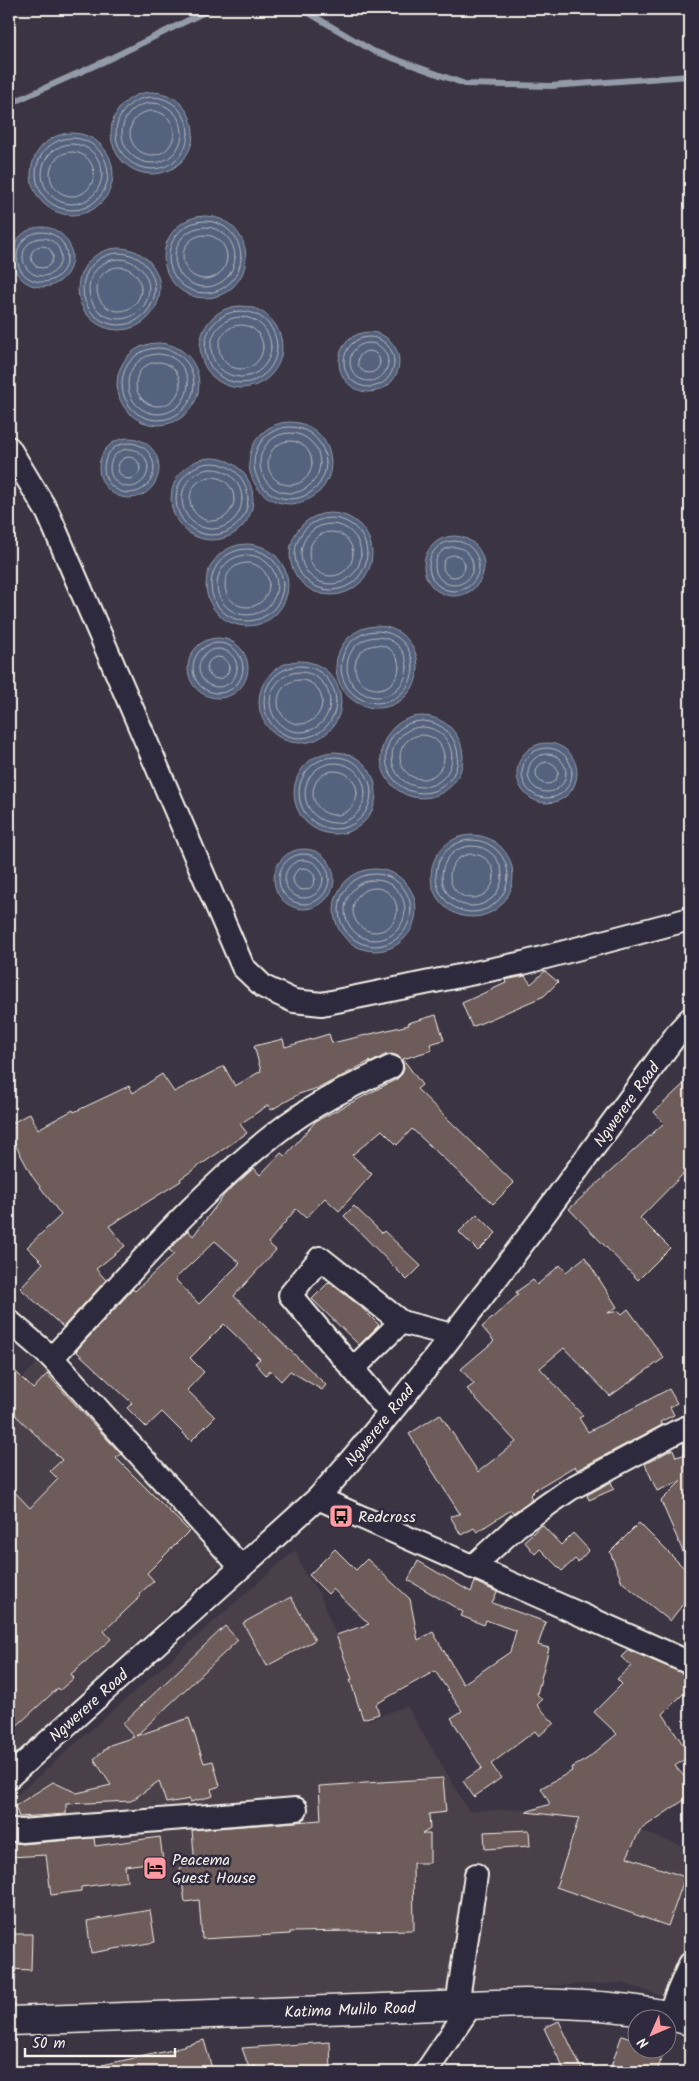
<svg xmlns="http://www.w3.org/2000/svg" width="699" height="2081" viewBox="0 0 699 2081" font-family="Kalam,sans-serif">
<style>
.built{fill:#4a404a}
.water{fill:#54627d;stroke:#949ba8}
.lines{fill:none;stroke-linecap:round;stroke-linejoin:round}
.shore{stroke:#b4b8bd;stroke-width:1}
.stream{stroke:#949ba8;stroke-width:6}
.building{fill:#6d5b5a;stroke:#f4f1e8;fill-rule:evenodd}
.minor-casing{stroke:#f4f1e8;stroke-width:26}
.major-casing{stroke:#f4f1e8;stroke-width:31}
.minor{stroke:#2f2a3d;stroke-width:22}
.major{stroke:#2f2a3d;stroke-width:28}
.labels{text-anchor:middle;stroke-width:5;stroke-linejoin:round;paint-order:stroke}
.street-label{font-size:16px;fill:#f4f1e8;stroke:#2f2a3d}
.poi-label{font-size:16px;fill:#f4f1e8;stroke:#2f2a3d;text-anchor:start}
</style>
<rect width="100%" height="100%" fill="#3b3443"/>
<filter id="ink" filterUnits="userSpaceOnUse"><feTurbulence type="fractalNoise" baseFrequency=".02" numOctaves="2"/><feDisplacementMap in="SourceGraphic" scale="10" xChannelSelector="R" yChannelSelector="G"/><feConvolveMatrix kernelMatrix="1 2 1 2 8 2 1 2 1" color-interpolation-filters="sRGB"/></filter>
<g filter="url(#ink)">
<g class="built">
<path d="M 42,1357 L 225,1561 L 9,1761 L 9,1393 Z"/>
<path d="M 295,1550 L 304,1572 L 320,1594 L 368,1720 L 407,1706 L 469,1811 L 576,1807 L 690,1849 L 690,2005 L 622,1983 L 9,2006 L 9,1802 Z"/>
</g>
<g class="water">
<circle cx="152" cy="133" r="41"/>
<circle cx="72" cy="174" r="41"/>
<circle cx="205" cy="257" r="41"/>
<circle cx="42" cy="257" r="30"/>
<circle cx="119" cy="289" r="41"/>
<circle cx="241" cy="347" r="41"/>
<circle cx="369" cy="362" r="30"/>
<circle cx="158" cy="384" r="41"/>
<circle cx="290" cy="463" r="41"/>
<circle cx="129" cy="468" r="30"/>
<circle cx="212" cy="499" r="41"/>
<circle cx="331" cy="554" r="41"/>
<circle cx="454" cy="566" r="30"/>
<circle cx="247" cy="585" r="41"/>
<circle cx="377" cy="667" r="41"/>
<circle cx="218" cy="668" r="30"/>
<circle cx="300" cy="702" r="41"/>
<circle cx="422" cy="757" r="41"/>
<circle cx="547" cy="773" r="30"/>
<circle cx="335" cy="793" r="41"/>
<circle cx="472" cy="876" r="41"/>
<circle cx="304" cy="879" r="30"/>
<circle cx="375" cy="910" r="41"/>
</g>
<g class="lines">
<g class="shore">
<circle cx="152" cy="133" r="36"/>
<circle cx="152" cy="133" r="30"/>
<circle cx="152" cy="133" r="22"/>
<circle cx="72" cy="174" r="36"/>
<circle cx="72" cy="174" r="30"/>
<circle cx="72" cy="174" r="22"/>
<circle cx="205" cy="257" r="36"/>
<circle cx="205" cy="257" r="30"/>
<circle cx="42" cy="257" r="25"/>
<circle cx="205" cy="257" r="22"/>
<circle cx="42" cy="257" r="19"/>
<circle cx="42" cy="257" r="11"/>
<circle cx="119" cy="289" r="36"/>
<circle cx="119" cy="289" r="30"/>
<circle cx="119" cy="289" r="22"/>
<circle cx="241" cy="347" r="36"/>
<circle cx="241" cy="347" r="30"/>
<circle cx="241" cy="347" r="22"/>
<circle cx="369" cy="362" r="25"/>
<circle cx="369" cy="362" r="19"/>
<circle cx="158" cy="384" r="36"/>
<circle cx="369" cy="362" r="11"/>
<circle cx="158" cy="384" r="30"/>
<circle cx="158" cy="384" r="22"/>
<circle cx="290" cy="463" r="36"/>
<circle cx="290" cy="463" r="30"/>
<circle cx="290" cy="463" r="22"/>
<circle cx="129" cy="468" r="25"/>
<circle cx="129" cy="468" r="19"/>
<circle cx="129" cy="468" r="11"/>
<circle cx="212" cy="499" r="36"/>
<circle cx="212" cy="499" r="30"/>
<circle cx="212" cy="499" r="22"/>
<circle cx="331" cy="554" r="36"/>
<circle cx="331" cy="554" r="30"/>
<circle cx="331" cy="554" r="22"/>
<circle cx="454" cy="566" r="25"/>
<circle cx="454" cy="566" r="19"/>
<circle cx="247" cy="585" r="36"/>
<circle cx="454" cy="566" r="11"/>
<circle cx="247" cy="585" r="30"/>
<circle cx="247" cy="585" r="22"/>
<circle cx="377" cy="667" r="36"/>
<circle cx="377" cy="667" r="30"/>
<circle cx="218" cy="668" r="25"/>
<circle cx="377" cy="667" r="22"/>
<circle cx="218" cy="668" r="19"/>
<circle cx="218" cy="668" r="11"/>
<circle cx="300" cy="702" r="36"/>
<circle cx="300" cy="702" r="30"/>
<circle cx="300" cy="702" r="22"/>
<circle cx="422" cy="757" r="36"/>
<circle cx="422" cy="757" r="30"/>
<circle cx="422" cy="757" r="22"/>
<circle cx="547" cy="773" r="25"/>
<circle cx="547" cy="773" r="19"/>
<circle cx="335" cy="793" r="36"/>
<circle cx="547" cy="773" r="11"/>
<circle cx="335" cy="793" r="30"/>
<circle cx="335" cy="793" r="22"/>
<circle cx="472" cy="876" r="36"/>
<circle cx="472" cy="876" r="30"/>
<circle cx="304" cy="879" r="25"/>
<circle cx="472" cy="876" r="22"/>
<circle cx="304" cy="879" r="19"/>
<circle cx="304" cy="879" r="11"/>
<circle cx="375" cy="910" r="36"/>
<circle cx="375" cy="910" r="30"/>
<circle cx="375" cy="910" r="22"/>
</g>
<g class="stream">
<path d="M 302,9 L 373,51 L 465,84 L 551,86 L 690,76"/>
<path d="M 9,104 L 105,61 L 211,9"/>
</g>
</g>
<g class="building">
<path d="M 545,971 L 558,982 L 544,996 L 472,1027 L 462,1003 L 506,983 L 505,980 L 525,976 L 531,984 Z"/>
<path d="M 436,1015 L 444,1040 L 430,1044 L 432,1050 L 403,1059 L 422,1085 L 417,1089 L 514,1183 L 493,1204 L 412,1129 L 397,1145 L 382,1130 L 352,1155 L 372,1174 L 339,1211 L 325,1198 L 306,1218 L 296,1209 L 268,1243 L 276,1250 L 234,1296 L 326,1385 L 322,1390 L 290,1371 L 281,1381 L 270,1370 L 266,1375 L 255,1363 L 260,1359 L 224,1324 L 190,1358 L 204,1372 L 187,1390 L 215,1417 L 191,1441 L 162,1412 L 146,1427 L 127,1408 L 132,1403 L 76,1351 L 133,1289 L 135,1291 L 174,1254 L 169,1250 L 188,1230 L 193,1236 L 225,1194 L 254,1168 L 260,1175 L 281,1153 L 285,1156 L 316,1121 L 397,1079 L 402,1074 L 404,1069 L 403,1062 L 398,1056 L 392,1054 L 385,1055 L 368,1064 L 370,1061 L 321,1087 L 299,1094 L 271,1110 L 268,1105 L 240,1124 L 247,1133 L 180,1179 L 181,1181 L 109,1226 L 125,1246 L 96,1269 L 106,1280 L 63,1327 L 20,1288 L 43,1263 L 27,1247 L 61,1215 L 32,1176 L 9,1133 L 9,1125 L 30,1113 L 38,1129 L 73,1110 L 74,1112 L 129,1086 L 133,1093 L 162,1074 L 174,1092 L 224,1066 L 235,1086 L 261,1071 L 254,1046 L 283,1039 L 285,1047 L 329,1034 L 332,1043 L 409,1025 L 408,1023 ZM 215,1241 L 240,1263 L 199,1304 L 175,1279 Z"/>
<path d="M 690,1078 L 690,1167 L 640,1218 L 670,1248 L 638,1280 L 569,1209 L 664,1123 L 654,1112 Z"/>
<path d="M 354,1206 L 382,1233 L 384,1231 L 421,1266 L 407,1280 L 344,1216 Z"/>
<path d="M 477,1214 L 496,1233 L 478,1251 L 459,1232 Z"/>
<path d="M 585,1257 L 617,1307 L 608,1313 L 619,1311 L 622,1314 L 628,1309 L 664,1358 L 610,1396 L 564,1348 L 540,1368 L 583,1416 L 579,1418 L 588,1432 L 669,1389 L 677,1403 L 670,1407 L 674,1415 L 660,1422 L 662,1425 L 577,1470 L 575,1466 L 536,1489 L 530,1495 L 532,1499 L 513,1513 L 511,1510 L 477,1532 L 474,1528 L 461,1535 L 450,1516 L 460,1514 L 409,1434 L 440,1414 L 478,1472 L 516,1442 L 467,1389 L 474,1384 L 461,1369 L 494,1341 L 482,1327 L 518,1295 L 516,1292 L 533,1280 L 537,1285 L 560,1265 L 566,1272 Z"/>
<path d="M 329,1282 L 361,1307 L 379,1325 L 359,1345 L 312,1299 Z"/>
<path d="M 9,1365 L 33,1389 L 47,1374 L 121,1454 L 116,1458 L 189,1531 L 147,1573 L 154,1581 L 139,1594 L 141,1596 L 104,1631 L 111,1639 L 71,1674 L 74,1678 L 60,1690 L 58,1688 L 9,1733 L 9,1486 L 30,1508 L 58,1479 L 50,1471 L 62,1460 L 9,1409 Z"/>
<path d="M 673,1449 L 676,1457 L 690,1453 L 690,1568 L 661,1501 L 681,1481 L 657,1491 L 645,1464 Z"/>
<path d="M 611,1482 L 614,1489 L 589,1500 L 587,1495 Z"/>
<path d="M 639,1523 L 690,1574 L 690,1581 L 684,1589 L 690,1595 L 670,1621 L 622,1582 L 610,1552 Z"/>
<path d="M 542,1525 L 561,1545 L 573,1533 L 589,1550 L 578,1562 L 575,1559 L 562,1571 L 540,1549 L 535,1554 L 524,1541 Z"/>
<path d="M 335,1549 L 356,1570 L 367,1559 L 410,1599 L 418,1640 L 433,1632 L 463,1684 L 510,1652 L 516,1631 L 486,1620 L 484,1625 L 461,1616 L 463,1612 L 408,1580 L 418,1561 L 471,1592 L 475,1582 L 497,1592 L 492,1603 L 546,1622 L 538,1645 L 549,1648 L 537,1694 L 542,1700 L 537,1705 L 554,1723 L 539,1736 L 535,1731 L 491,1764 L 501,1778 L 474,1797 L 463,1781 L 482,1768 L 451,1718 L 462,1711 L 435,1671 L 376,1704 L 379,1714 L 363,1719 L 350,1680 L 352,1679 L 336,1635 L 369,1624 L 333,1589 L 328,1594 L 309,1575 Z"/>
<path d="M 291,1597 L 315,1640 L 267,1666 L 243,1623 Z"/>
<path d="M 225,1626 L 238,1640 L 136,1736 L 189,1718 L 204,1763 L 213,1761 L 220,1786 L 211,1789 L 213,1796 L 190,1802 L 190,1799 L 166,1803 L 159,1781 L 131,1801 L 66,1804 L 66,1814 L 19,1817 L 15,1806 L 53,1782 L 77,1793 L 111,1785 L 94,1759 L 110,1745 L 134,1737 L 122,1724 Z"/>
<path d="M 628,1650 L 690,1676 L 690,1687 L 663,1714 L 690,1755 L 675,1766 L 690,1783 L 690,1796 L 640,1830 L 627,1857 L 685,1877 L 668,1926 L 556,1887 L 579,1818 L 526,1812 L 550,1804 L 541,1788 L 572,1771 L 571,1768 L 587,1759 L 617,1734 L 594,1712 L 622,1684 L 617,1679 L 631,1666 L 621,1657 Z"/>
<path d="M 443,1778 L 446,1812 L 429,1814 L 430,1829 L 422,1834 L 430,1834 L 430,1863 L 413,1863 L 414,1930 L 290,1932 L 290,1934 L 202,1939 L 199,1900 L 185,1902 L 180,1868 L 195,1866 L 192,1830 L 321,1820 L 319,1786 Z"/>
<path d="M 529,1830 L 530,1846 L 485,1849 L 484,1832 Z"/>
<path d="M 160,1837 L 163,1861 L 125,1866 L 127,1881 L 81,1887 L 81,1891 L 51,1895 L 46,1855 L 9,1857 L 9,1842 L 22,1844 L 94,1838 L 95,1846 Z"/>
<path d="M 150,1910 L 155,1942 L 91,1953 L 87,1921 Z"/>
<path d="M 14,1934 L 32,1934 L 31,1970 L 9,1969 L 9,1950 L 13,1949 Z"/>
<path d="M 559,2021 L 583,2072 L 565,2072 L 544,2028 Z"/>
<path d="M 622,2035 L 636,2040 L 636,2048 L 665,2048 L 657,2072 L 609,2072 Z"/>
<path d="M 204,2040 L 213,2072 L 102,2072 L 102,2065 L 177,2049 L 176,2048 Z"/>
<path d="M 330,2042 L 331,2072 L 258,2072 L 255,2066 L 249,2068 L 242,2048 Z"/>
</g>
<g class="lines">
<g class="minor-casing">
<g id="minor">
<path d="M 9,448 L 48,513 L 243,967 L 264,987 L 294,1001 L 322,1004 L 523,963 L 690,919"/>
<path d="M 9,1321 L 52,1358 L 241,1567"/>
<path d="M 52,1358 C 124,1281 192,1198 276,1133 C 311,1105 351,1086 391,1067"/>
<path d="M 353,1369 L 401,1322"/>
<path d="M 390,1413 L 290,1295 L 320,1258 L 401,1322 L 452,1335"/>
<path d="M 318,1498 L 690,1663"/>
<path d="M 472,1567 L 517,1526 L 570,1489 L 676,1432 L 690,1426"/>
<path d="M 9,1777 L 318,1498 C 448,1350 563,1190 679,1031 L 690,1019"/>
<path d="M 9,1829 L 21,1831 L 296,1809"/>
<path d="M 457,2006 L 476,1875"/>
<path d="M 668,2015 L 690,1964"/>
<path d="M 426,2072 L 471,2005"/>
</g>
</g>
<g class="major-casing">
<path id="major" d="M 9,2021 L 525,2003 C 581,2004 637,2006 690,2021"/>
</g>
<use href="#minor" class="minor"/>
<use href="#major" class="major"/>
</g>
</g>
<defs>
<g id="bus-square" transform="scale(1.25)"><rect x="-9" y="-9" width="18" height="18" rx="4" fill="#ff9aa2" stroke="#2f2a3d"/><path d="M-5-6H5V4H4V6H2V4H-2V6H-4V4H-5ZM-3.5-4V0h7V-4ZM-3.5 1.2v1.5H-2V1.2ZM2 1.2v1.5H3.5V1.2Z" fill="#111"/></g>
<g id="hotel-square" transform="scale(1.25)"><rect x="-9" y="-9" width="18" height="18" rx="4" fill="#ff9aa2" stroke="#2f2a3d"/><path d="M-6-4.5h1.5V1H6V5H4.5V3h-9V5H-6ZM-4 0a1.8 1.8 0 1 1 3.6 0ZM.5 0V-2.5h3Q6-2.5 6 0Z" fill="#111"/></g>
</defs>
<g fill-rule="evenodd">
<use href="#bus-square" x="341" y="1516"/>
<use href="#hotel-square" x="155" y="1868"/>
</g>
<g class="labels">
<g class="street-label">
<text transform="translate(626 1104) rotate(-54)" y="6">Ngwerere Road</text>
<text transform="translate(379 1425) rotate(-51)" y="6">Ngwerere Road</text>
<text transform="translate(88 1705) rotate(-42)" y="6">Ngwerere Road</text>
<text transform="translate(350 2009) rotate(-2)" y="6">Katima Mulilo Road</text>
</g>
<g class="poi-label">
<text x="358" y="1522">Redcross</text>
<text x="172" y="1865">Peacema<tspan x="172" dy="18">Guest House</tspan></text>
</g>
</g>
<rect width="699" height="2081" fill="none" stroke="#2f2a3d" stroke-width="30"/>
<rect x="15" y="15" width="669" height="2051" fill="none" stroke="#f4f1e8" stroke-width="2" filter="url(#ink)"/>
<g transform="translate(652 2034) rotate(225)"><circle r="24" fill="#2f2a3d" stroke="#7e7a81"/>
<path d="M0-4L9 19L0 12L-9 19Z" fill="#ff9aa2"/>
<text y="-8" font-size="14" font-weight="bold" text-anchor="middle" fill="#f4f1e8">N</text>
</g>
<path d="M25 2048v8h150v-8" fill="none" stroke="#f4f1e8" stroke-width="2.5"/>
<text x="32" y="2048" font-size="15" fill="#f4f1e8" stroke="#2f2a3d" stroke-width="4" paint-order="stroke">50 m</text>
</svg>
